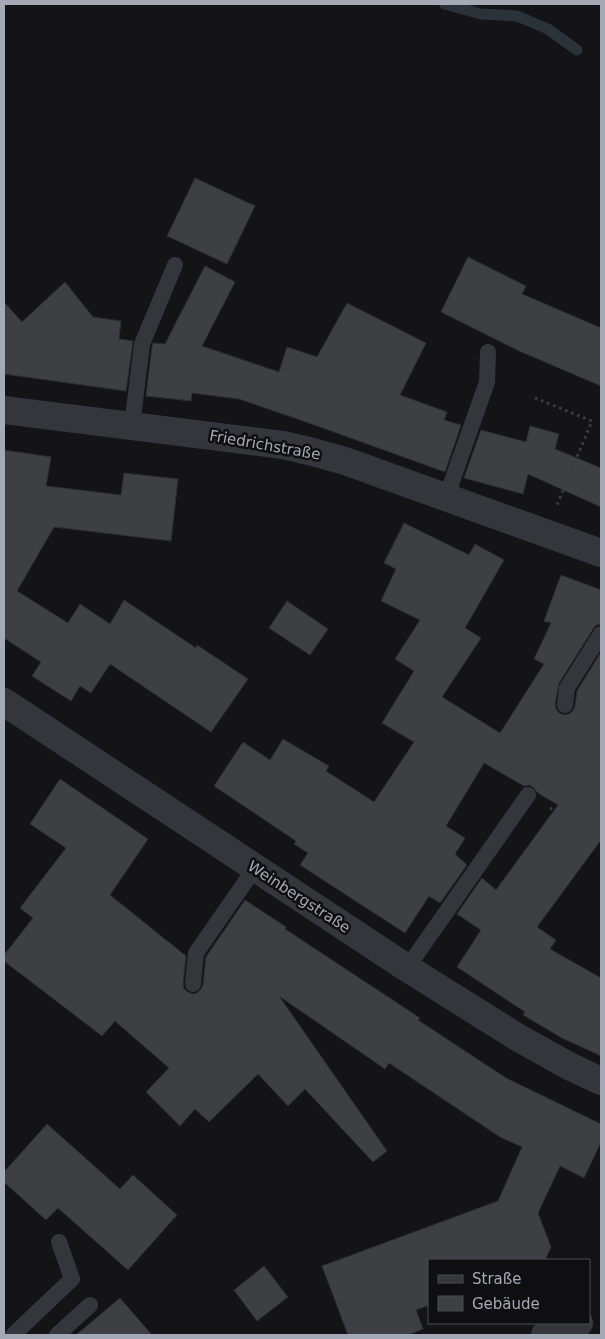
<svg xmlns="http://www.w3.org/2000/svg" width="605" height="1339" viewBox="0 0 605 1339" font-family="'DejaVu Sans',sans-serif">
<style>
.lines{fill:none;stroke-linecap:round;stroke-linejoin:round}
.stream{stroke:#2a323a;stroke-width:11}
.building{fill:#3e3f43;stroke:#2e2e32}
.path{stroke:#3b3d42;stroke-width:3;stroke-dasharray:2.5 4;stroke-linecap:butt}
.lane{stroke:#35363b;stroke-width:16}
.street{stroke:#35363b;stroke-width:28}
.labels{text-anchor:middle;stroke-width:5;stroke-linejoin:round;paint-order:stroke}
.street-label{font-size:15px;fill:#a5aab6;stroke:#0f0f11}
</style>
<rect width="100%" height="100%" fill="#141416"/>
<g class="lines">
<path class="stream" d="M 445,4 L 481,14 L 517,16 L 548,29 L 577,50"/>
</g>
<g class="building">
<path d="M 195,178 L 255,206 L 227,264 L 167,236 Z"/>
<path d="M 468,257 L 526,286 L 522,294 L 601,328 L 601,386 L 517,350 L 441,312 Z"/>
<path d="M 205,266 L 235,282 L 202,346 L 279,372 L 287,347 L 317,357 L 347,303 L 426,343 L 400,395 L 447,412 L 444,420 L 461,425 L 445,472 L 309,423 L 239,399 L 192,393 L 191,401 L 146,396 L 152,347 L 153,343 L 165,344 Z"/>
<path d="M 65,282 L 93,317 L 121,321 L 119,339 L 133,341 L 126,391 L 4,374 L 4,302 L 22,322 Z"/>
<path d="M 530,426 L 559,434 L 555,449 L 601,468 L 601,507 L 528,474 L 523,494 L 464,478 L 481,430 L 526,442 Z"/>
<path d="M 4,450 L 51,457 L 46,486 L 121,495 L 124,473 L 178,479 L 171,541 L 54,527 L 17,591 L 68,623 L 80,604 L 110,624 L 124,600 L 196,648 L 197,645 L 248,679 L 211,732 L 110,664 L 91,693 L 80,686 L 71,701 L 32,676 L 41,662 L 4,638 Z"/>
<path d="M 404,523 L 469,555 L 475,544 L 504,560 L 465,628 L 481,638 L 442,697 L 500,733 L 544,664 L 534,659 L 551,623 L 544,621 L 561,575 L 601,590 L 601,624 L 596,625 L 593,629 L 559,683 L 555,704 L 556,709 L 559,713 L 564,715 L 569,714 L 573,711 L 575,706 L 577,691 L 601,652 L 601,840 L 537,927 L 556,940 L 550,949 L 601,978 L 601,1056 L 562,1038 L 523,1015 L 525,1012 L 457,967 L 481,930 L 457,914 L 482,878 L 496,890 L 558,805 L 538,793 L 533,787 L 529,785 L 524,786 L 484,763 L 446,826 L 465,838 L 455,854 L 467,865 L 440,903 L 429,896 L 405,933 L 300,865 L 308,853 L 294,844 L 296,841 L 214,786 L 243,742 L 270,760 L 283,739 L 329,766 L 326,771 L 374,802 L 414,742 L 382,723 L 414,671 L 395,659 L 420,620 L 381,601 L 396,569 L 384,563 Z"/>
<path d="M 287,601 L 328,629 L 310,655 L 269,628 Z"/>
<path d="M 60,779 L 148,839 L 110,895 L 186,956 L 183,984 L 184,989 L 188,992 L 193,994 L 197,993 L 201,989 L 203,985 L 206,957 L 245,900 L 286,927 L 285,929 L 420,1018 L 418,1020 L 506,1078 L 601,1124 L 601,1142 L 584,1178 L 560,1166 L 538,1213 L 551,1247 L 545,1260 L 429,1260 L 429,1305 L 416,1310 L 423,1329 L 408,1335 L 348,1335 L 322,1266 L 498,1201 L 522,1147 L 500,1137 L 389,1063 L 385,1069 L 279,996 L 387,1151 L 373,1162 L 305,1089 L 288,1106 L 258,1074 L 209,1122 L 195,1109 L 180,1126 L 146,1092 L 169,1068 L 115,1021 L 102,1036 L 4,961 L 4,955 L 33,918 L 20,908 L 66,848 L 30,824 Z"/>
<path d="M 47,1124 L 120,1189 L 133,1175 L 177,1215 L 128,1270 L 58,1208 L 46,1220 L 4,1182 L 4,1172 Z"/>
<path d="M 264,1266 L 288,1297 L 257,1321 L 234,1290 Z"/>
<path d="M 120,1298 L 152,1335 L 76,1335 Z"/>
</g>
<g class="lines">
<g class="path">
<path d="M 535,398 L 592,421 L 557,505"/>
<path d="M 594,695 L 601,699"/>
<path d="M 523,768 L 547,725"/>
<path d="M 550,808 L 584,829"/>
</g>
<g class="lane">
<path d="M 132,426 L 142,344 L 175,265"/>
<path d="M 446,498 L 487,382 L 488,352"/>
<path d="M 565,705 L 567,688 L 601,634"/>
<path d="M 407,968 L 528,795"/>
<path d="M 193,984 L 196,953 L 255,868"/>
<path d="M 13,1335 L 72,1279 L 59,1242"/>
<path d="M 57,1335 L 90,1305"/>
</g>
<g class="street">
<path d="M 4,410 L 283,445 L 313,452 L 345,461 L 601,553"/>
<path d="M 4,702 L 407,968 L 517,1037 L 569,1066 L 601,1081"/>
<path d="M 545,1335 L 579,1323"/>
</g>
</g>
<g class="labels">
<g class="street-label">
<text transform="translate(265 445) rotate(10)" y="5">Friedrichstraße</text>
<text transform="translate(299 897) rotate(33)" y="5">Weinbergstraße</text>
</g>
</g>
<rect width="605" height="1339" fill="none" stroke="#a5aab6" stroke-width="10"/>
<rect x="428" y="1259" width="162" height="65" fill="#0f0f11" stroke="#4b4d53"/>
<rect x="438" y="1275" width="25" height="8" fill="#35363b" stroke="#4b4d53"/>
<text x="472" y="1284" font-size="15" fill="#a5aab6">Straße</text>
<rect x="438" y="1296" width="25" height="15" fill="#3e3f43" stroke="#4b4d53"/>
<text x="472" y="1309" font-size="15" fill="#a5aab6">Gebäude</text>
</svg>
